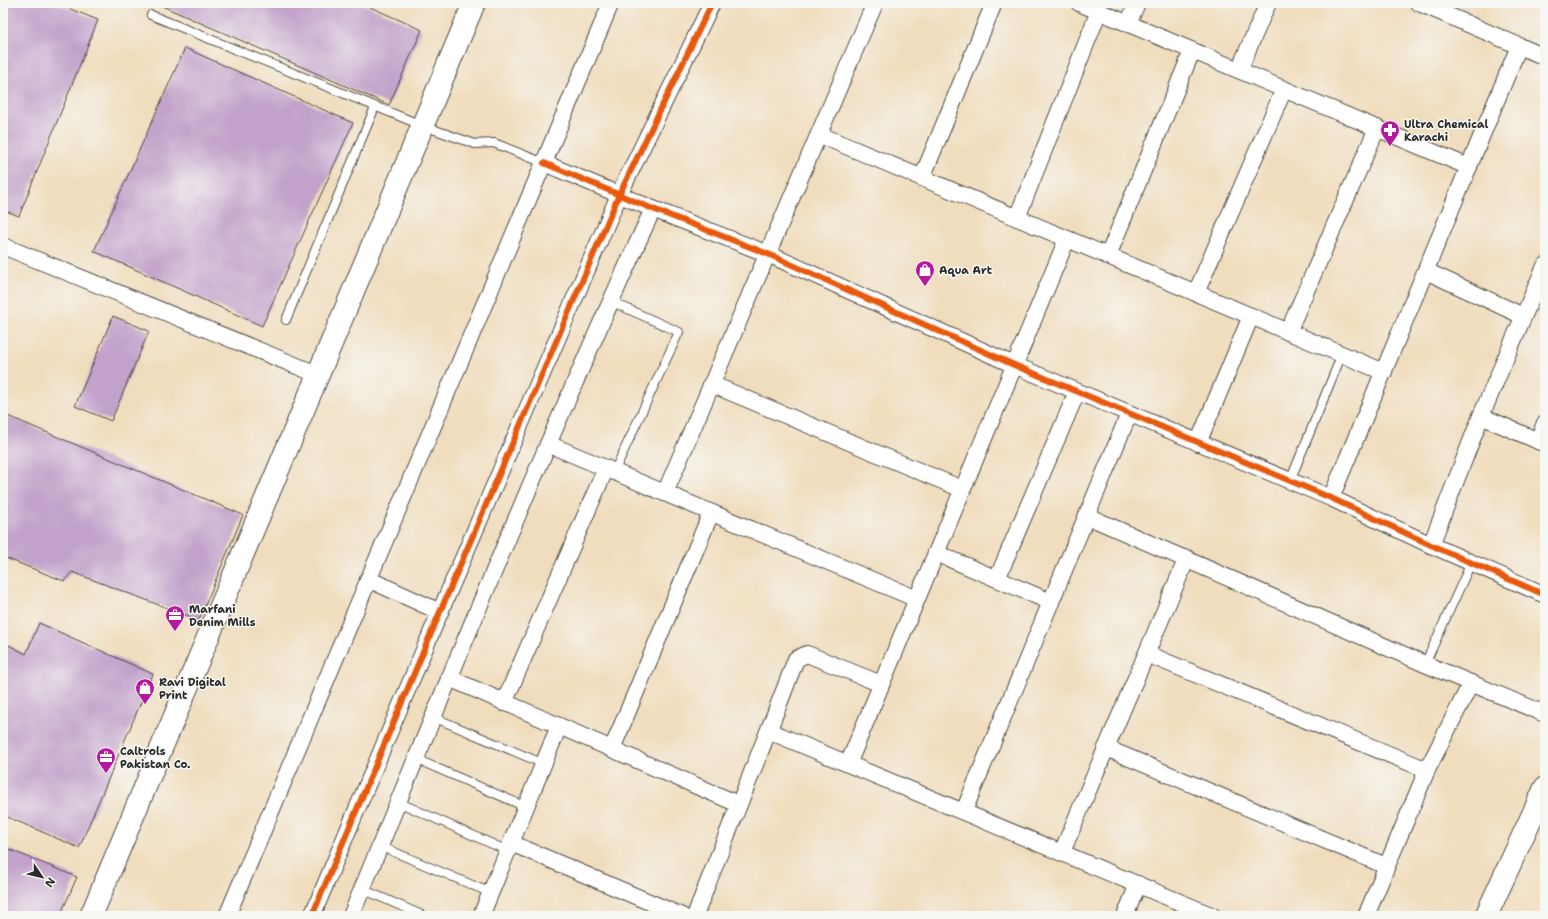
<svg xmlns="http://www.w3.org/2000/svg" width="1548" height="919" viewBox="0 0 1548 919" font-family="'Shantell Sans',sans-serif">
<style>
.building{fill:#c2a2ca}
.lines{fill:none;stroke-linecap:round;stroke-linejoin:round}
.lane-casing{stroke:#494641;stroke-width:10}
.street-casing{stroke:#494641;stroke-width:18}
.secondary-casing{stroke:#494641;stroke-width:24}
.lane{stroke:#fff;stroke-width:8}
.street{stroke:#fff;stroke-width:16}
.secondary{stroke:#fff;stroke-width:22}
.cycleway-casing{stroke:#f6f6f2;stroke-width:8}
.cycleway{stroke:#e8590c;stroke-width:6}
.labels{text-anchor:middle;stroke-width:3;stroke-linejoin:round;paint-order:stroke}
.poi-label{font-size:11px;font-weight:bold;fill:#2b2b2b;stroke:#f6f6f2;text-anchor:start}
</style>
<rect width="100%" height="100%" fill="#f6f6f2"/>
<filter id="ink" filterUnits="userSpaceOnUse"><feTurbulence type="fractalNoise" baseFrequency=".025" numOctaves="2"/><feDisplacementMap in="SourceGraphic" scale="8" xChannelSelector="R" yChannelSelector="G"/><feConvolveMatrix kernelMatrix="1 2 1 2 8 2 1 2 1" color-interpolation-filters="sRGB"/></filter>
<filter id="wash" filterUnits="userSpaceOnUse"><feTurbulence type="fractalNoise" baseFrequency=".012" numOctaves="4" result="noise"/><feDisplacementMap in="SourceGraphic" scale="16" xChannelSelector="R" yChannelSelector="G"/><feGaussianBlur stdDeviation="0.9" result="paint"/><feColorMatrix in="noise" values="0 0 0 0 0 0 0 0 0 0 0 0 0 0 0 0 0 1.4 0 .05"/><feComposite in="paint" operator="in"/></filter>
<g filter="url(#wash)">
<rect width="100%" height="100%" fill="#f0ddbd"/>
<g id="blocks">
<g class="building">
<path d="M 3,3 L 55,3 L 98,20 L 19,216 L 3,210 Z"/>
<path d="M 155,3 L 361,3 L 422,30 L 389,105 Z"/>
<path d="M 185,48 L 353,123 L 262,326 L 94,251 Z"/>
<path d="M 113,316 L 149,331 L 111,421 L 75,406 Z"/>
<path d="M 3,414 L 243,515 L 199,620 L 72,572 L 64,581 L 3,557 Z"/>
<path d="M 39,623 L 153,674 L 79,848 L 3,815 L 3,642 L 26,654 Z"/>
<path d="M 3,847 L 77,877 L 60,916 L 3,916 Z"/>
</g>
</g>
</g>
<g filter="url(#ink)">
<use href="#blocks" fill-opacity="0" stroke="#494641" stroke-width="1"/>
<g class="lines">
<g class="lane-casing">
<g id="lane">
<path d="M 151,15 L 421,125 L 475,144 L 494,143 L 544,163"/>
<path d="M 610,301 L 679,332 L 614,472"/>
<path d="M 286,320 L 375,107"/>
<path d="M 1290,481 L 1342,354"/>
<path d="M 1425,664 L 1471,563"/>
<path d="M 433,717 L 544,764"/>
<path d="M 416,759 L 526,807"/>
<path d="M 398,802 L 508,851"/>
<path d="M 380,846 L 491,893"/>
<path d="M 362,889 L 424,916"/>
</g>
</g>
<g class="street-casing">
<g id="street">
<path d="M 1079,3 L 1469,167"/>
<path d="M 1419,3 L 1545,57"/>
<path d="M 1128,24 L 1137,3"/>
<path d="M 1239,70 L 1268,3"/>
<path d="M 820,135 L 1384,372"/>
<path d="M 544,163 L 653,209 L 768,254 L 1014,365 L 1331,498 L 1431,545 L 1545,595"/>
<path d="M 922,178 L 994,3"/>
<path d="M 1017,218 L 1099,11"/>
<path d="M 3,246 L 319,375"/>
<path d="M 1108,256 L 1192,51"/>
<path d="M 1426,271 L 1523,316"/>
<path d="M 1196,293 L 1284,89"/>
<path d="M 1288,332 L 1377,128"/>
<path d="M 711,384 L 962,489"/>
<path d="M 1481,416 L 1545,444"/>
<path d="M 1538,441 L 1545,423"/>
<path d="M 1198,443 L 1251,316"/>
<path d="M 548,444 L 917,599"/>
<path d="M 665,493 L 875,3"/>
<path d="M 1331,498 L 1519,46"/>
<path d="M 1087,516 L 1425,664 L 1545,714"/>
<path d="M 1431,545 L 1481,416 L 1545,266"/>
<path d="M 936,553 L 1051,602"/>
<path d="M 368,579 L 440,612"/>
<path d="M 997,579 L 1077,392"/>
<path d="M 1147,654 L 1427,770"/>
<path d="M 449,678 L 738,804"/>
<path d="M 504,703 L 606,468"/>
<path d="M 769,731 L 1213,916"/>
<path d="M 1106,748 L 1386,866"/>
<path d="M 612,749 L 711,513"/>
<path d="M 849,762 L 1067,239"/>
<path d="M 964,811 L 1129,414"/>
<path d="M 511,843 L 682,916"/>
<path d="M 1062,852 L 1187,558"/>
<path d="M 227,916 L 611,3"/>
<path d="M 312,916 L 440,612 L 619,195 L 712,3"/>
<path d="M 351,916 C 449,679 545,442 653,209"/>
<path d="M 481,916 L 559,726"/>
<path d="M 695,916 C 728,830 764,745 796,659 L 807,654 L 881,684"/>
<path d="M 1125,916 L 1138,884"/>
<path d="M 1366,916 L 1427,770 L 1471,683"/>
</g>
</g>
<g class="secondary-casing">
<g id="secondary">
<path d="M 91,916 L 474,3"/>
<path d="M 1486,916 L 1545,788"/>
</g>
</g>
<use href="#lane" class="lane"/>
<use href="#street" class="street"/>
<use href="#secondary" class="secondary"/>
<g class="cycleway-casing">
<g id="cycleway">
<path d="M 544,163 L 653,209 L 768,254 L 1014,365 L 1331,498 L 1431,545 L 1545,595"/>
<path d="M 312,916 L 440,612 L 619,195 L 712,3"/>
</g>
</g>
<use href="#cycleway" class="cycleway"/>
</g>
</g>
<defs>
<g id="pharmacy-pin" transform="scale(1)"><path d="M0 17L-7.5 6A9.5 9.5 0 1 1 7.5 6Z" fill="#b5179e" stroke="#f6f6f2"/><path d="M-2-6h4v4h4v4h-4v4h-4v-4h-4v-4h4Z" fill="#fff"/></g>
<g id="shop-pin" transform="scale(1)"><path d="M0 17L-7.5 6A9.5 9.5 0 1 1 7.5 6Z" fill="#b5179e" stroke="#f6f6f2"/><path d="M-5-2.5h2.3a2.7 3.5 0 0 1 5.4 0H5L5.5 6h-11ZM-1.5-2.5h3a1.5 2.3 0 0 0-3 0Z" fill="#fff"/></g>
<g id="office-pin" transform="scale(1)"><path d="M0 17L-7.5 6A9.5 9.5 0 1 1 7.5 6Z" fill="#b5179e" stroke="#f6f6f2"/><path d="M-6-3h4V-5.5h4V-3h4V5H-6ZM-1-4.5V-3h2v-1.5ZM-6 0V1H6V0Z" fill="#fff"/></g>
</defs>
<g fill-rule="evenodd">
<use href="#pharmacy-pin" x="1390" y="130"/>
<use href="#shop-pin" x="925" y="270"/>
<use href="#office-pin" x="175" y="615"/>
<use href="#shop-pin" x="145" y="688"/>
<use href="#office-pin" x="106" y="757"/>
</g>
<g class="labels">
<g class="poi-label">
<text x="1404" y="128">Ultra Chemical<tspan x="1404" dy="13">Karachi</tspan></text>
<text x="939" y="274">Aqua Art</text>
<text x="189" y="613">Marfani<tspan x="189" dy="13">Denim Mills</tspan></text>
<text x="159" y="686">Ravi Digital<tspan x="159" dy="13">Print</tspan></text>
<text x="120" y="755">Caltrols<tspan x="120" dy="13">Pakistan Co.</tspan></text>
</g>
</g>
<rect width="1548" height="919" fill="none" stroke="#f6f6f2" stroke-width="16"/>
<g transform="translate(42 877) rotate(125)" stroke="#f6f6f2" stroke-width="3" paint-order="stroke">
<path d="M0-3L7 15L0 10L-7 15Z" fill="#2b2b2b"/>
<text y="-6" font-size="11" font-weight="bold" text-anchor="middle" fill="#2b2b2b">N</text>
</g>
</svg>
